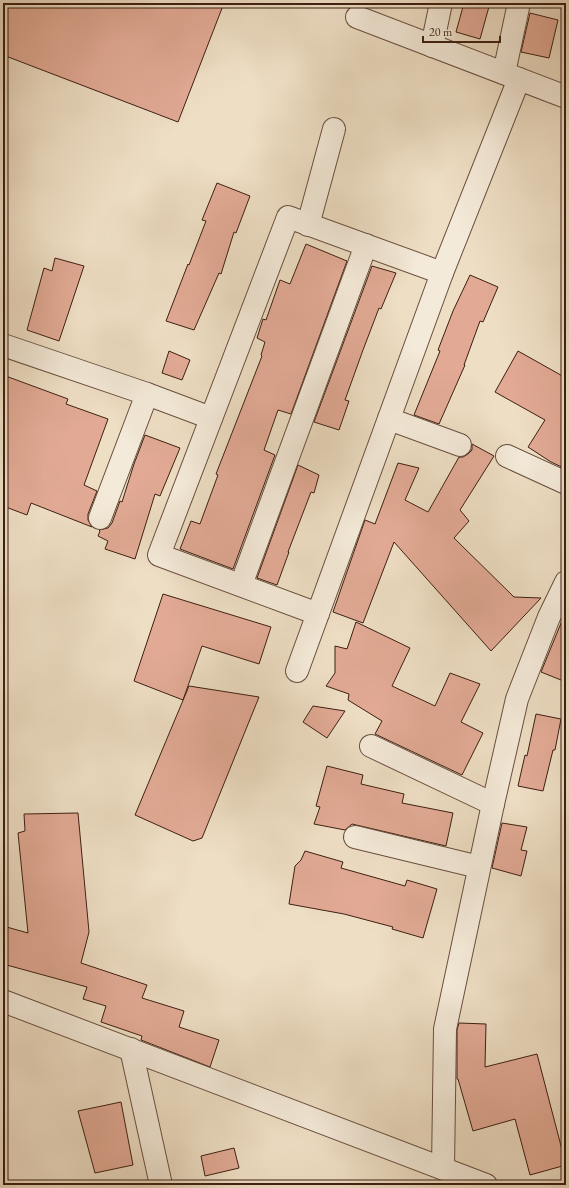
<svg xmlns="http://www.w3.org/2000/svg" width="569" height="1188" viewBox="0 0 569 1188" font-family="'EB Garamond',serif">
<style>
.building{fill:#e2aa95;stroke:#3d1f12}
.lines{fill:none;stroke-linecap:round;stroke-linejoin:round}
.minor-casing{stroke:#694f3e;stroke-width:24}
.minor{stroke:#f4ead9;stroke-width:22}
</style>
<rect width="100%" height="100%" fill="#eedec4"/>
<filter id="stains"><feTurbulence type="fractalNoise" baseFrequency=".005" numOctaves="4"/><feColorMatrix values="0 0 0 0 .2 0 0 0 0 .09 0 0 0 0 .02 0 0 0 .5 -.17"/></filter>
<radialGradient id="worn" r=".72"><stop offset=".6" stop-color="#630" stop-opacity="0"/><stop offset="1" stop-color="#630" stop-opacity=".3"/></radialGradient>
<g class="building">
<path d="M 3,3 L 224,3 L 178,122 L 3,55 Z"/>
<path d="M 464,3 L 490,3 L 480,39 L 456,32 Z"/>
<path d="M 530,13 L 558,20 L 549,58 L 521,52 Z"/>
<path d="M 217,183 L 250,196 L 236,233 L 234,232 L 221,274 L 219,273 L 194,330 L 166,321 L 188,264 L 189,265 L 206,221 L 202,220 Z"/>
<path d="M 306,244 L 347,261 L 291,414 L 278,410 L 264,450 L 275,455 L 233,569 L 180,549 L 191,521 L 200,524 L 218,475 L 216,474 L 262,356 L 261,355 L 265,342 L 257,338 L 263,319 L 266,320 L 280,280 L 290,284 Z"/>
<path d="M 55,258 L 84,266 L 59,341 L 27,330 L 44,268 L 52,271 Z"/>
<path d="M 372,266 L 396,273 L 381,309 L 379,308 L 363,350 L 345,400 L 349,401 L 339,430 L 314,422 Z"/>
<path d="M 470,275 L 498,287 L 483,322 L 480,321 L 464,365 L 465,365 L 439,424 L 414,415 L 440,351 L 438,350 L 453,311 Z"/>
<path d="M 169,351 L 190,360 L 182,380 L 162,373 Z"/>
<path d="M 518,351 L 566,378 L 566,469 L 551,462 L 528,447 L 545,420 L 495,392 Z"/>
<path d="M 3,375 L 68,399 L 66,404 L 108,419 L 84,485 L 97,491 L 88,514 L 88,520 L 92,527 L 31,503 L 27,515 L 3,506 Z"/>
<path d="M 145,435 L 180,448 L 160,496 L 155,494 L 135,559 L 105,549 L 108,541 L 98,536 L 100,531 L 99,530 L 108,528 L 112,523 L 120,501 L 122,502 L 134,464 Z"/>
<path d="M 472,444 L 494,456 L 460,510 L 469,521 L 454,538 L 514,597 L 541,598 L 491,651 L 394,542 L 363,623 L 333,612 L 365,520 L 375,524 L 398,463 L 419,468 L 405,500 L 428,512 L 459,457 L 463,457 L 468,454 L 472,450 Z"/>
<path d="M 298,465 L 319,475 L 314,493 L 311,492 L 288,552 L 289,552 L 277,585 L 257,578 Z"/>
<path d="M 163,594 L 271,627 L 259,664 L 202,646 L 183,700 L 134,681 Z"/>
<path d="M 566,611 L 566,682 L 541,672 Z"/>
<path d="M 356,622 L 410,648 L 392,686 L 435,706 L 450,673 L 480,684 L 461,722 L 483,733 L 462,775 L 375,734 L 382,721 L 348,700 L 349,694 L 326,686 L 335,673 L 335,646 L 347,649 Z"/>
<path d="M 189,686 L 259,697 L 202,838 L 193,841 L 135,815 Z"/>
<path d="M 313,706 L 345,711 L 327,738 L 303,722 Z"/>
<path d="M 536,714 L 561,719 L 555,750 L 553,750 L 543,791 L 518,786 L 525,755 L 527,756 Z"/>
<path d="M 327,766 L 363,775 L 361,784 L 404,794 L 402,803 L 453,813 L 446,846 L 352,824 L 345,830 L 314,824 L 320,807 L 316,806 Z"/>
<path d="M 78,813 L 89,932 L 81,963 L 147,985 L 142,998 L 184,1011 L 179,1027 L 219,1040 L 210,1067 L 141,1040 L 142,1036 L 101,1022 L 106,1006 L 83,999 L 87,987 L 3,964 L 3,926 L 28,933 L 18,833 L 25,831 L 24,814 Z"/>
<path d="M 502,823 L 527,827 L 521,850 L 527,851 L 521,876 L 492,868 Z"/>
<path d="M 305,851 L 343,862 L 341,868 L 405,886 L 407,880 L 437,889 L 423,938 L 392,929 L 393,927 L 344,914 L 289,904 L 295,866 L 301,860 Z"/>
<path d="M 459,1023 L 486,1024 L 485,1067 L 537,1054 L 566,1165 L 530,1175 L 515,1119 L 473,1131 L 458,1079 L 457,1079 L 457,1030 Z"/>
<path d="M 121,1102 L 133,1165 L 95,1173 L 78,1111 Z"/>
<path d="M 234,1148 L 239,1168 L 205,1176 L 201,1156 Z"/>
</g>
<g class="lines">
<g class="minor-casing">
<g id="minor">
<path d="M 357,17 L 566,97"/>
<path d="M 432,46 L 441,3"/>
<path d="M 504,73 L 519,3"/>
<path d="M 308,225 L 334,129"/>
<path d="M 442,273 L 519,79"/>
<path d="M 3,345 L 147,394 L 211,418"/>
<path d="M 389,419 L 460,445"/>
<path d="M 507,456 L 566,483"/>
<path d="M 100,518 L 147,394"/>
<path d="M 241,585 L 366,245"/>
<path d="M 297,671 L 442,273 L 288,217 L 159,555 L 318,614"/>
<path d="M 371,746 L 493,804"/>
<path d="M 355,837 L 479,867"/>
<path d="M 3,1001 L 486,1185"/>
<path d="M 131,1049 L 161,1185"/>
<path d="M 443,1168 L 445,1029 L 493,804 L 517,699 L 549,617 L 566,582"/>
</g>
</g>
<use href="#minor" class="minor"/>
</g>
<rect width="569" height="1188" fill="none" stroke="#eedec4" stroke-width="16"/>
<rect x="4" y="4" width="561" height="1180" fill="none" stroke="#3d1f12" stroke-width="2"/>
<rect x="8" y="8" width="553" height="1172" fill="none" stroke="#3d1f12"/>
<path d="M423 36v6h77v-6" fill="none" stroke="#3d1f12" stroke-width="2"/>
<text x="429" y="36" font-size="12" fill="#3d1f12" stroke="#f4ead9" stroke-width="3" paint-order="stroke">20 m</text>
<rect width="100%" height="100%" filter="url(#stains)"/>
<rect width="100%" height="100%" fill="url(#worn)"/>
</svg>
